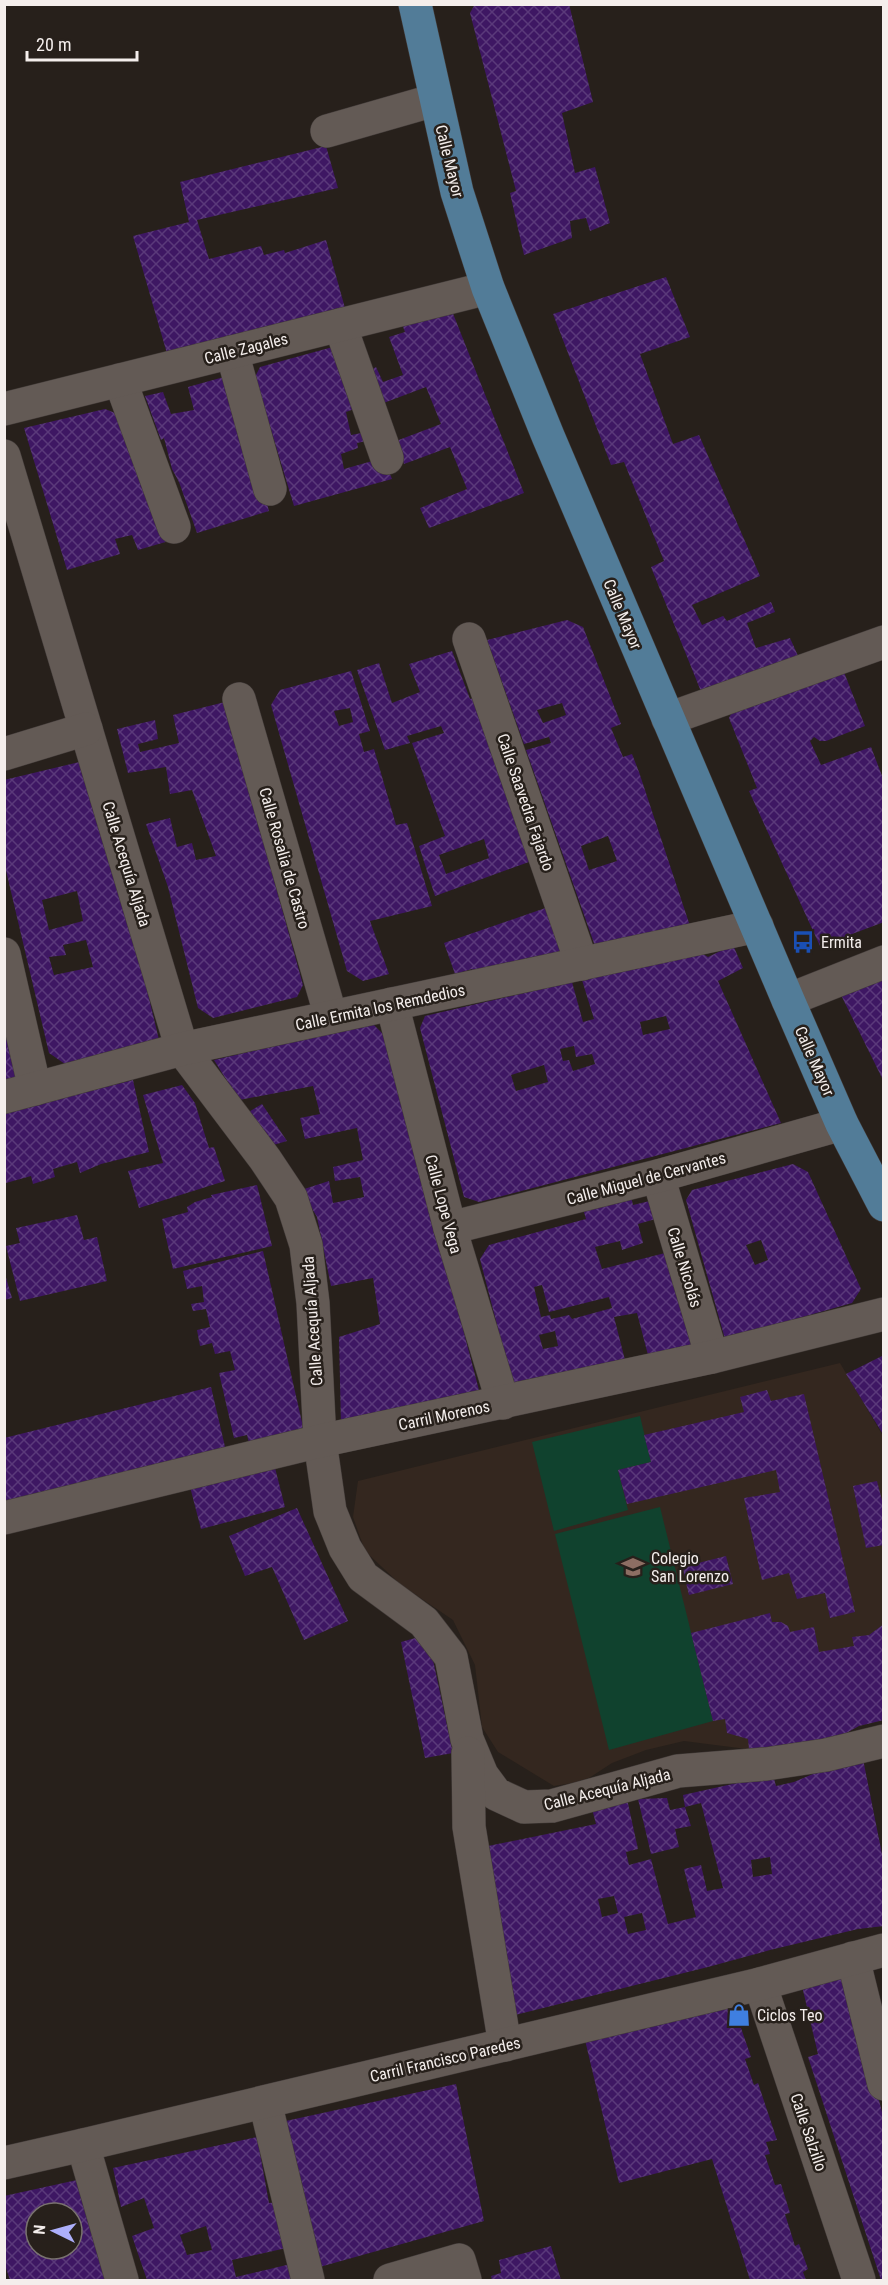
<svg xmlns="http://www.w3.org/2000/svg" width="888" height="2285" viewBox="0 0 888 2285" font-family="'Roboto Condensed',sans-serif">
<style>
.built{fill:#34271f}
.pitch{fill:#10422e}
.building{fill:url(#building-cross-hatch);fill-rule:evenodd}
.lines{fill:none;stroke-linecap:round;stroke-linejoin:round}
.minor-casing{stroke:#423b39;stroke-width:34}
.major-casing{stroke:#423b39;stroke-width:34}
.minor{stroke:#635a55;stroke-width:33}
.major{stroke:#527c98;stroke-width:33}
.labels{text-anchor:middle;stroke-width:5;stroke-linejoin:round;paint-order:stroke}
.street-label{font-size:16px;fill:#f4eeec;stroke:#27201b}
.poi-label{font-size:16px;fill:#f4eeec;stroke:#27201b;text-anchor:start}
</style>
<defs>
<pattern id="building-cross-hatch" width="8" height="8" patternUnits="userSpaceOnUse" patternTransform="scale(1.5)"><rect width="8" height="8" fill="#3e1763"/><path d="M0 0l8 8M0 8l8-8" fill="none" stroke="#5a397a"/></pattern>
</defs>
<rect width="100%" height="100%" fill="#27201b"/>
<path class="built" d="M 840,1363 L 883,1436 L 883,1720 L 859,1726 L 826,1744 L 777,1753 L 684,1741 L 646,1750 L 612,1763 L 589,1778 L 572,1783 L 554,1786 L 498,1752 L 482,1727 L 475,1665 L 453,1620 L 400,1584 L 365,1551 L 353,1517 L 358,1481 Z"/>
<g class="pitch">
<path d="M 640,1416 L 651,1462 L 618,1470 L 628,1510 L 554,1531 L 532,1442 Z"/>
<path d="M 660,1507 L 713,1721 L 609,1750 L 555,1534 Z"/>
</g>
<g class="building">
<path d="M 475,4 L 569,4 L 593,102 L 562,113 L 575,173 L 595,167 L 610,223 L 590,231 L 586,218 L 570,221 L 572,238 L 524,255 L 510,193 L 516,191 L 470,13 Z"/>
<path d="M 326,146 L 338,188 L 197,220 L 209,259 L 261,246 L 264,255 L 284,250 L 285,253 L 326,240 L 345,308 L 168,357 L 133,236 L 189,222 L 180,182 Z"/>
<path d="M 666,277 L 690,337 L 640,354 L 673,444 L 699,435 L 760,576 L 692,605 L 702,625 L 723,616 L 727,621 L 771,602 L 775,612 L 747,623 L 756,648 L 790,638 L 799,658 L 702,694 L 651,567 L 664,561 L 624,462 L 611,465 L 553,314 Z"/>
<path d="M 452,311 L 524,493 L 429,528 L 420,508 L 467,489 L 450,447 L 404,464 L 396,441 L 441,424 L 426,387 L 381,404 L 369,371 L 376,367 L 383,382 L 403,375 L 389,337 L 405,332 L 402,324 Z"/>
<path d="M 340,345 L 362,406 L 346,412 L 351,435 L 372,431 L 375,439 L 357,443 L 358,448 L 341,454 L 344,469 L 383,458 L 392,479 L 294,506 L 255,377 L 260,367 Z"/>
<path d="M 231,375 L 269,511 L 197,533 L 179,482 L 172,469 L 164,438 L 161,440 L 145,396 L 163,392 L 171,414 L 194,410 L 188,387 Z"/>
<path d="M 105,409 L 125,417 L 169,541 L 138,550 L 132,535 L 115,539 L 120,554 L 67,570 L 24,428 Z"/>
<path d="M 567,620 L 583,627 L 621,724 L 611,728 L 623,757 L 632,754 L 639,772 L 690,926 L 595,946 L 526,750 L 551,743 L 549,737 L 524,744 L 487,640 ZM 562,703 L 566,715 L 543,723 L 537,710 ZM 608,836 L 617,861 L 589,870 L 581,846 Z"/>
<path d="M 452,651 L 470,699 L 482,695 L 540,858 L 435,896 L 419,846 L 445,836 L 412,743 L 444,733 L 441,726 L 407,736 L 410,743 L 385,750 L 357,670 L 379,663 L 392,703 L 420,692 L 409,664 ZM 484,839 L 489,858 L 446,874 L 439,855 Z"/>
<path d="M 842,667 L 865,726 L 826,741 L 820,741 L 814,737 L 810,741 L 821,765 L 871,747 L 884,781 L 884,922 L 820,946 L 749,791 L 757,788 L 729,718 L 736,704 Z"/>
<path d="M 351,671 L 370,731 L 359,734 L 364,752 L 374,749 L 396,825 L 407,823 L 432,906 L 370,921 L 389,974 L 363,981 L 347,971 L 271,705 L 280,690 ZM 350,708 L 353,722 L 339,726 L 334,711 Z"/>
<path d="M 225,702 L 303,985 L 297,997 L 213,1018 L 198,1008 L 168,887 L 146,824 L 170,818 L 177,847 L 192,843 L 196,860 L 216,856 L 192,790 L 170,794 L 166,767 L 128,773 L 117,729 L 155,720 L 158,739 L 138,744 L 140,752 L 179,743 L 173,715 Z"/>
<path d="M 92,759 L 159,1040 L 65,1064 L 49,1053 L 4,862 L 4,780 ZM 77,891 L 83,921 L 49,930 L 42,900 ZM 86,940 L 93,967 L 54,975 L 49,957 L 66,955 L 63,945 Z"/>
<path d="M 557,904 L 573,951 L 476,980 L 472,969 L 455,974 L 444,943 Z"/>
<path d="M 733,945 L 743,968 L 718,981 L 781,1123 L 479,1202 L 464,1197 L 420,1028 L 425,1016 L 572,982 L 583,1022 L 594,1019 L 582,980 L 696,950 L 708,957 ZM 666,1016 L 670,1029 L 643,1035 L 640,1022 ZM 574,1046 L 576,1057 L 592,1054 L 595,1064 L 573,1071 L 569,1060 L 563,1061 L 560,1049 ZM 544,1065 L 548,1082 L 516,1091 L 511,1075 Z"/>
<path d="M 884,976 L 884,1082 L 841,995 Z"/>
<path d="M 4,981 L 26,1062 L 15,1079 L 4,1082 Z"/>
<path d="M 372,1023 L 387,1038 L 480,1394 L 341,1426 L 339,1337 L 380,1324 L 373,1278 L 331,1286 L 317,1217 L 301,1190 L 329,1181 L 333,1203 L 364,1197 L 360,1177 L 335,1181 L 333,1167 L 363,1160 L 357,1128 L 305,1139 L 300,1118 L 320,1114 L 313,1086 L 239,1100 L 214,1060 Z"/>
<path d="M 133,1080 L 149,1152 L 101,1164 L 80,1173 L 77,1162 L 53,1169 L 55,1177 L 33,1184 L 31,1176 L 6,1183 L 4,1113 Z"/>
<path d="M 182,1085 L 195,1103 L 209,1148 L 214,1147 L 225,1181 L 139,1208 L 128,1171 L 163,1163 L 143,1095 Z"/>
<path d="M 262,1104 L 287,1141 L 270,1146 L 247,1113 Z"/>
<path d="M 793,1164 L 808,1172 L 861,1289 L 852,1303 L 725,1339 L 686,1200 L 692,1190 ZM 761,1240 L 768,1260 L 755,1265 L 746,1245 Z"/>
<path d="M 257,1185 L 272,1246 L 173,1269 L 162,1219 L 188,1212 L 187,1207 L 195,1202 L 212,1197 L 211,1195 Z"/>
<path d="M 629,1189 L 633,1205 L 654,1200 L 659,1218 L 638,1224 L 643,1243 L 622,1250 L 620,1241 L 595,1247 L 602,1269 L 669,1252 L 693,1345 L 648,1355 L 637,1313 L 614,1317 L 625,1360 L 519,1386 L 511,1379 L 480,1259 L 489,1245 L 586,1219 L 581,1202 ZM 542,1285 L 549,1312 L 609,1297 L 612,1308 L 572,1319 L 569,1315 L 551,1319 L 550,1315 L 541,1317 L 534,1287 ZM 555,1331 L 558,1346 L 543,1349 L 539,1335 Z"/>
<path d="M 77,1215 L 84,1240 L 97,1237 L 107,1281 L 20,1301 L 6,1246 L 20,1243 L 16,1228 Z"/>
<path d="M 263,1251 L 304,1431 L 249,1443 L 247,1435 L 234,1438 L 219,1373 L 235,1370 L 230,1351 L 215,1354 L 212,1343 L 200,1346 L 197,1330 L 210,1327 L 206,1309 L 193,1311 L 191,1304 L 204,1302 L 202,1286 L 187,1289 L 183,1271 Z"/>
<path d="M 4,1271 L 12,1298 L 4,1300 Z"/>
<path d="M 884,1355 L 884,1436 L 846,1374 Z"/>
<path d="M 211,1387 L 226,1451 L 4,1506 L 4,1438 Z"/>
<path d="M 767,1390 L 771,1401 L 804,1394 L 855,1612 L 830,1618 L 825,1593 L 797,1599 L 789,1573 L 762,1580 L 744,1498 L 780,1492 L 776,1470 L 627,1504 L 618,1470 L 651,1462 L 644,1435 L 744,1412 L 740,1397 Z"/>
<path d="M 274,1464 L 285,1507 L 201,1529 L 189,1483 Z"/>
<path d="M 877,1481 L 884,1508 L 884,1545 L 866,1548 L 853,1486 Z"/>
<path d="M 297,1508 L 348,1621 L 304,1640 L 272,1567 L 245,1576 L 229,1536 Z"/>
<path d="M 726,1556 L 733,1584 L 689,1595 L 682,1567 Z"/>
<path d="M 770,1613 L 772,1622 L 781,1622 L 788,1626 L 790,1632 L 814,1627 L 819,1652 L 854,1646 L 852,1637 L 869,1635 L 884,1624 L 884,1720 L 859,1726 L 826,1744 L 749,1749 L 748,1739 L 727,1733 L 725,1719 L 713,1721 L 691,1633 Z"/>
<path d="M 419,1637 L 433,1660 L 453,1753 L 425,1758 L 401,1642 Z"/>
<path d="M 863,1759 L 884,1864 L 884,1926 L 858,1929 L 770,1950 L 708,1967 L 515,2015 L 488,1846 L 596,1824 L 591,1805 L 627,1799 L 638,1849 L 626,1852 L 629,1865 L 651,1859 L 668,1924 L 696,1917 L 684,1869 L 701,1865 L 707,1891 L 723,1888 L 701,1803 L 685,1807 L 683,1795 L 773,1775 L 776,1786 L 794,1782 L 820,1771 ZM 770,1857 L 772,1874 L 753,1877 L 751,1860 ZM 614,1896 L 618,1913 L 602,1917 L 598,1899 ZM 642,1913 L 646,1930 L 628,1934 L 624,1917 Z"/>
<path d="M 667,1798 L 670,1810 L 685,1807 L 691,1826 L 675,1829 L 679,1847 L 651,1854 L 638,1799 Z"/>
<path d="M 847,1974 L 884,2120 L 884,2280 L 881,2280 L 808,2057 L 818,2054 L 802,1986 Z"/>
<path d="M 732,2002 L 751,2057 L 745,2059 L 754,2085 L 758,2083 L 777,2140 L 766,2142 L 770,2154 L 765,2155 L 775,2185 L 781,2184 L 790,2213 L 785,2214 L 795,2246 L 799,2244 L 808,2269 L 803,2272 L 806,2280 L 750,2280 L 712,2159 L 619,2183 L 585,2040 Z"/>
<path d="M 456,2084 L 484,2221 L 316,2268 L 281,2122 Z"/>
<path d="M 257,2137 L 269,2203 L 280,2202 L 291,2247 L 232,2260 L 236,2277 L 295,2263 L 298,2280 L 147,2280 L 132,2236 L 154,2228 L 144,2198 L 121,2207 L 113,2168 ZM 206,2226 L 212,2250 L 187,2255 L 180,2235 Z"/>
<path d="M 77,2180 L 107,2280 L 10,2280 L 4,2262 L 4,2196 ZM 36,2213 L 72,2213 L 72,2249 L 36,2249 Z"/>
<path d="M 551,2246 L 561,2280 L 492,2280 L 491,2276 L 501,2273 L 499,2260 Z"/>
</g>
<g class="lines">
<g class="minor-casing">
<g id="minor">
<path d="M 327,131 L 435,100"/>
<path d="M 340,325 L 387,458"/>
<path d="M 232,352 L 270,489"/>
<path d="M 120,380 L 174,527"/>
<path d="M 4,409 L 488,288"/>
<path d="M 4,456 L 182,1049 L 265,1159 L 291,1198 L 306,1245 L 313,1303 L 320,1441 L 330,1511 L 345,1548 L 363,1577 L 424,1622 L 451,1657 L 467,1739 L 482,1775 L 496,1794 L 524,1807 L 552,1806 L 678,1771 L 766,1764 L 826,1755 L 884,1741"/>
<path d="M 469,639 L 582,964"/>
<path d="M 239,699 L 331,1017"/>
<path d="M 668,719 L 884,642"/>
<path d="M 4,754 L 86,729"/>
<path d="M 4,954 L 35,1089"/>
<path d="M 788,1000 L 884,962"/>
<path d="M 392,1004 L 450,1228 L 503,1403"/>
<path d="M 4,1097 L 182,1049 L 757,926"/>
<path d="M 658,1176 L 712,1357"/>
<path d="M 450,1228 L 658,1176 L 842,1124"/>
<path d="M 4,1518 L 320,1441 L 712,1357 L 884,1314"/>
<path d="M 468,1753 L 469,1827 L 505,2045"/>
<path d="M 853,1958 L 884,2084"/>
<path d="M 760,1984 L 859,2280"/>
<path d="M 265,2102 L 308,2280"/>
<path d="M 83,2145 L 122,2280"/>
<path d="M 4,2163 L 83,2145 L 760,1984 L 884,1950"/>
<path d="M 390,2280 L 459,2260 L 465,2280"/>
</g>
</g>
<g class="major-casing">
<path id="major" d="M 415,4 L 457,192 L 488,288 L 548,436 L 788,1000 L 842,1124 L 884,1205"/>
</g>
<use href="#minor" class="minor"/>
<use href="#major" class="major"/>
</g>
<defs>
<g id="bus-bare" transform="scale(1.8)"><path d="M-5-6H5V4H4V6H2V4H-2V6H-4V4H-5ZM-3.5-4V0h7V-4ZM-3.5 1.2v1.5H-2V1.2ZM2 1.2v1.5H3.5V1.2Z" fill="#1a4fb4" stroke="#27201b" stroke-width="2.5" paint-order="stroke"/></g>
<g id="school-bare" transform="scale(1.8)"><path d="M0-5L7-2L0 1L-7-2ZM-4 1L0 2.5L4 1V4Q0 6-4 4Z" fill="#8d6e63" stroke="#27201b" stroke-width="2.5" paint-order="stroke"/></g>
<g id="shop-bare" transform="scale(1.8)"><path d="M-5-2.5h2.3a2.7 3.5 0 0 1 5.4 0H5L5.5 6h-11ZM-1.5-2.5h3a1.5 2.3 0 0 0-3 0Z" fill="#3f7fe0" stroke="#27201b" stroke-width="2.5" paint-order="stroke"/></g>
</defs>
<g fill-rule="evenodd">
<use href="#bus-bare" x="803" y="942"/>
<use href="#school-bare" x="633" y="1567"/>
<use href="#shop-bare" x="739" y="2015"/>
</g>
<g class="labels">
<g class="street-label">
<text transform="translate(450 161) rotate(76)" y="6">Calle Mayor</text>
<text transform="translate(246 348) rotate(-14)" y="6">Calle Zagales</text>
<text transform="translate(623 614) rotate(67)" y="6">Calle Mayor</text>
<text transform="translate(526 802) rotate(71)" y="6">Calle Saavedra Fajardo</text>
<text transform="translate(285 858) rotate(74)" y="6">Calle Rosalia de Castro</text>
<text transform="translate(127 864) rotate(73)" y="6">Calle Acequía Aljada</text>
<text transform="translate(380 1007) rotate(-12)" y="6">Calle Ermita los Remdedios</text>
<text transform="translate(815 1061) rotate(66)" y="6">Calle Mayor</text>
<text transform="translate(646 1178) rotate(-15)" y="6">Calle Miguel de Cervantes</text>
<text transform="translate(444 1204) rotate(75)" y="6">Calle Lope Vega</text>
<text transform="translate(685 1267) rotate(73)" y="6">Calle Nicolás</text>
<text transform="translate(312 1321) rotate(-94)" y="6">Calle Acequía Aljada</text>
<text transform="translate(444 1415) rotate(-12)" y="6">Carril Morenos</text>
<text transform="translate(607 1789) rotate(-14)" y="6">Calle Acequía Aljada</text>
<text transform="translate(445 2059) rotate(-13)" y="6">Carril Francisco Paredes</text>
<text transform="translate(809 2132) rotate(71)" y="6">Calle Salzillo</text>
</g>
<g class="poi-label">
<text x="821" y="948">Ermita</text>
<text x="651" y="1564">Colegio<tspan x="651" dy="18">San Lorenzo</tspan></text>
<text x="757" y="2021">Ciclos Teo</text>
</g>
</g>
<rect width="888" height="2285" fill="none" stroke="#f4eeec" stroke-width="12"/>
<g transform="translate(54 2231) rotate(275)"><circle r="28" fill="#27201b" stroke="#79726f" stroke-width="1.5"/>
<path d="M0-4.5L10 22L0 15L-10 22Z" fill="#adaffb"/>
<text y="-9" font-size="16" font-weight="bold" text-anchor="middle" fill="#f4eeec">N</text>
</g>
<path d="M27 51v9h110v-9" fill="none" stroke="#f4eeec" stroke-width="3"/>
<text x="36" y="51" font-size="18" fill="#f4eeec" stroke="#27201b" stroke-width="4.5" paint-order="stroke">20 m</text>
</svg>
